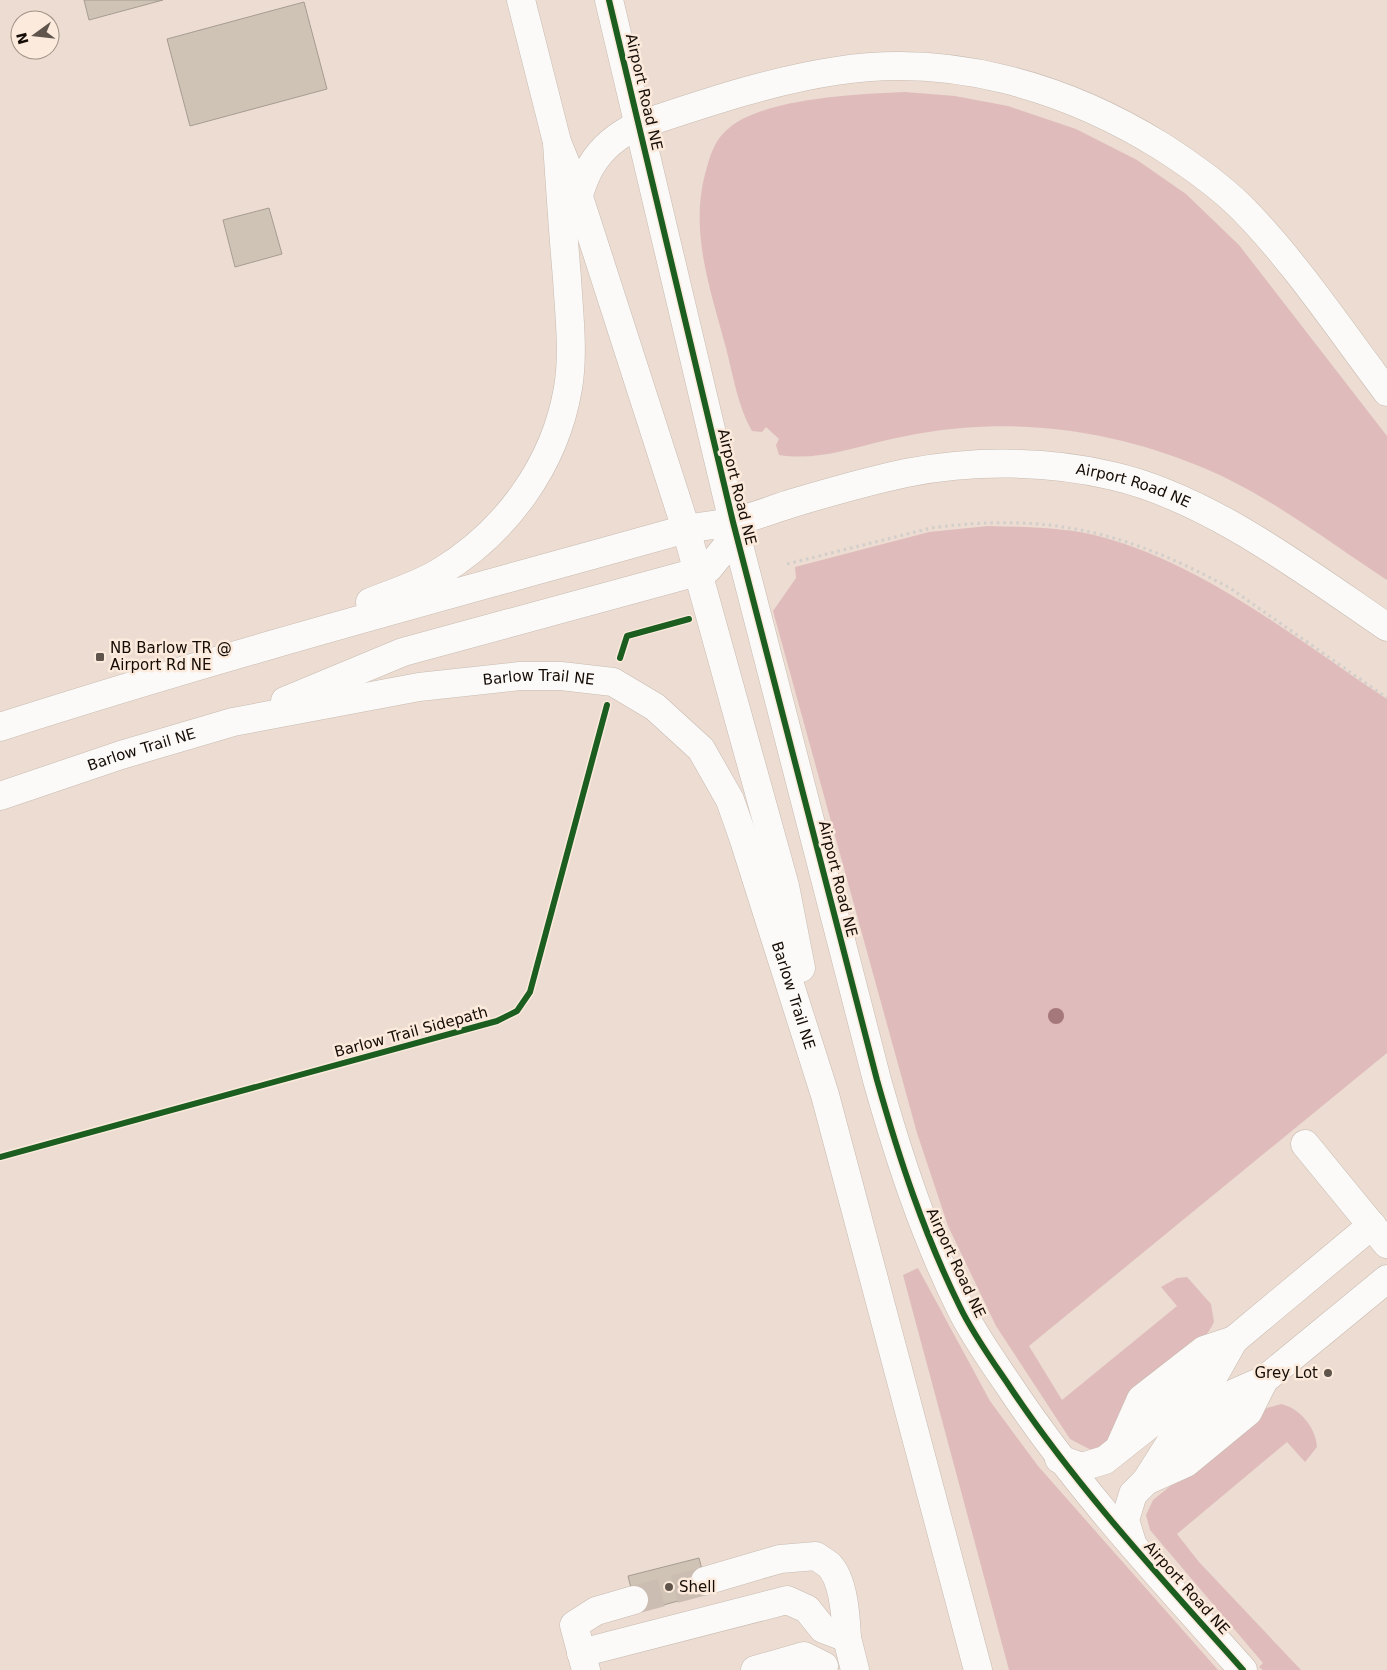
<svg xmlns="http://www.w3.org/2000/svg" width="1387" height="1670" viewBox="0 0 1387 1670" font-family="'DejaVu Sans',sans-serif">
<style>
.green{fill:#dfbcbb}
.building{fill:#cfc3b5;stroke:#a69c92}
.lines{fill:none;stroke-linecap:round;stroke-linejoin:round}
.minor-tunnel{stroke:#ccbdb2;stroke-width:28;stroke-dasharray:28 14;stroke-linecap:butt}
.minor-casing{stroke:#c7bbb2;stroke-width:29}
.major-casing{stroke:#c7bbb2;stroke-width:29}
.path{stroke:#d2cecb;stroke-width:3;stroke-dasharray:2.5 4;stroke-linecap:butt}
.minor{stroke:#fcfaf8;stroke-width:28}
.major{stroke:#fcfaf8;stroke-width:28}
.cycleway-casing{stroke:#fcebdd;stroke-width:9}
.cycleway{stroke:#1b5e20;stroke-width:6}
.tree{fill:#a4787c}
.poi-dot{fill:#60554c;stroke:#fcebdd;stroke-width:2}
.labels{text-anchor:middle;stroke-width:5;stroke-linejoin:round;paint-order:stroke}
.street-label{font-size:15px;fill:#150c05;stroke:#fcebdd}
.poi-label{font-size:15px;fill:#150c05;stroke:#fcebdd;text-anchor:start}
</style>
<rect width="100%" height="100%" fill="#ecdcd1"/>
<g class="green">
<path d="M 905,92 L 955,96 L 1008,106 L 1076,129 L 1137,160 L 1186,194 L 1239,245 L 1387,436 L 1387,580 C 1327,541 1266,493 1199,466 C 1124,435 1043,421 962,428 C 935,430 909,435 883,441 C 849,449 815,461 779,455 L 776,445 L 779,439 L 766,427 L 762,432 L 752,431 C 738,407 733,375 726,348 C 710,288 688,229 707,167 C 711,152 717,137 729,128 C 764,98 859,94 905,92 Z"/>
<path d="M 988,526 C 1022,527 1057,527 1090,534 C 1198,559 1296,639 1387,699 L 1387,1053 L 1029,1346 L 1062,1400 L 1177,1306 L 1161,1287 L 1177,1278 L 1187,1277 L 1211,1304 L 1214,1322 C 1202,1351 1153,1374 1130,1397 C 1116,1410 1118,1428 1111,1444 L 1093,1451 L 1070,1439 L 996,1326 L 948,1226 L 917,1133 L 773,611 L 796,578 L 795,567 L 929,532 Z"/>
<path d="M 918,1268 L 990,1401 L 1038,1466 L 1218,1670 L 1009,1670 L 903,1275 Z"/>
<path d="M 1281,1404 C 1300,1408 1316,1428 1317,1447 L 1305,1462 L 1287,1442 L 1177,1534 L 1199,1562 L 1301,1670 L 1263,1670 L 1259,1667 L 1263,1663 L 1150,1530 L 1146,1515 L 1153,1500 L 1267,1408 Z"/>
</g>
<g class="building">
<path d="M 84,0 L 163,0 L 89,20 Z"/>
<path d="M 304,2 L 327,89 L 190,126 L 167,39 Z"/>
<path d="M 269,208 L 282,254 L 235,267 L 223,220 Z"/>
<path d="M 699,1558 L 708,1593 L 637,1612 L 628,1576 Z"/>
</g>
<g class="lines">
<path class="minor-tunnel" d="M 634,1600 L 705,1581"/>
<g class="minor-casing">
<g id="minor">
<path d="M 521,0 L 557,142 L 578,194 L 686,529"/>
<path d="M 609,0 L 733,522 L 877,1080 C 899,1158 924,1234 960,1307 C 973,1334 991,1359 1008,1384 C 1076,1487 1161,1578 1243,1670"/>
<path d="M 639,125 C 703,104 769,81 836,71 C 950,53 1064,86 1161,146 C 1189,164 1218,184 1242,208 C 1296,263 1340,330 1387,392"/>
<path d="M 1305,1144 L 1387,1244"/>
<path d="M 1121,1444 L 1141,1399 L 1204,1350 L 1234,1340"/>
<path d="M 1059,1459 L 1082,1467 L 1105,1460 L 1216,1372 L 1234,1340 L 1372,1225"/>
<path d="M 1146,1481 L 1170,1443 L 1232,1394 L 1264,1380"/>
<path d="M 1133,1546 L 1125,1520 L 1133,1494 L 1146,1481 L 1186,1463 L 1248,1412 L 1264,1380 L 1387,1279"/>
<path d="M 705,1581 L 780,1559 L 816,1556 C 820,1559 825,1562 829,1565 C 844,1580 846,1618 847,1638"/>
<path d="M 581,1653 L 787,1600 L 807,1609 L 823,1629 L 847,1638 L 855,1670"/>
<path d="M 586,1670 L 574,1625 L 596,1611 L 634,1600"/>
<path d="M 755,1670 L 804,1656 L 824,1666"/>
</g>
</g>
<g class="major-casing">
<g id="major">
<path d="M 571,226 C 581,179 592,146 639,125"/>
<path d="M 686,529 L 785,886 L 801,968"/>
<path d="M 370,602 C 393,593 419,585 440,572 C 506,532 555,465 568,388 C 574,353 569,314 567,278 C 563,233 560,188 557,142"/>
<path d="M 285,701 L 403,652 L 708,569 L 726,547 L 733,522"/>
<path id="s1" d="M 0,727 C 227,654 457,593 686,529 C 701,526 717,525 731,522 C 752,518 773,509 793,503 C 830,492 868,481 906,473 C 973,460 1047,460 1113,476 C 1209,498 1306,572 1387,627"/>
<path id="s2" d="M 0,796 L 121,755 L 233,722 L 419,687 L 520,676 L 561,676 L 613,682 L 655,707 L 701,749 L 730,800 L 743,837 L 825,1095 L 978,1670"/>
</g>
</g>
<path class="path" d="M 787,564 L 931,528 C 1049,512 1126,532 1230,588 L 1387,698"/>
<use href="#minor" class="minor"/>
<use href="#major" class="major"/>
<g class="cycleway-casing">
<g id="cycleway">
<path d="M 609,0 L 733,522 L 877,1080 C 899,1158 924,1234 960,1307 C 973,1334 991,1359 1008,1384 C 1076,1487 1161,1578 1243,1670"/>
<path d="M 620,658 L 627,636 L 689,619"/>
<path d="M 0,1157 L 497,1021 L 517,1011 L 530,992 L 607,705"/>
</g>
</g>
<use href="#cycleway" class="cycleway"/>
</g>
<circle class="tree" cx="1056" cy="1016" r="8"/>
<g class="poi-dot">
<rect x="95" y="652" width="10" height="10" rx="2.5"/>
<circle cx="1328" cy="1373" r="5"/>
<circle cx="669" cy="1587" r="5"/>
</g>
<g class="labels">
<g class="street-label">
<text transform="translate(644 92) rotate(77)" y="5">Airport Road NE</text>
<text transform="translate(737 487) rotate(76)" y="5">Airport Road NE</text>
<text dy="5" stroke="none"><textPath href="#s1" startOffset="1172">Airport Road NE</textPath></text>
<text dy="5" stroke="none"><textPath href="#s2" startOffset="554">Barlow Trail NE</textPath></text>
<text dy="5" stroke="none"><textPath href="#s2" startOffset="149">Barlow Trail NE</textPath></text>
<text transform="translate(838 879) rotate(76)" y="5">Airport Road NE</text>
<text dy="5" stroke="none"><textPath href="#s2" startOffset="1004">Barlow Trail NE</textPath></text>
<text transform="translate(411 1032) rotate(-15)" y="5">Barlow Trail Sidepath</text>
<text transform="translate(956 1263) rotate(65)" y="5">Airport Road NE</text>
<text transform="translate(1187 1588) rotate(48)" y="5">Airport Road NE</text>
</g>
<g class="poi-label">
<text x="110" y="653">NB Barlow TR @<tspan x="110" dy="17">Airport Rd NE</tspan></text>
<text x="1318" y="1378" text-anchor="end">Grey Lot</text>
<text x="679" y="1592">Shell</text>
</g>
</g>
<g transform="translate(35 35) rotate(255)"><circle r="24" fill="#fcebdd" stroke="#a09287"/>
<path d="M0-4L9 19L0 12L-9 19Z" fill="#60554c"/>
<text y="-8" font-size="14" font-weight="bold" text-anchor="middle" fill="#150c05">N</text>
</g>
</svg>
